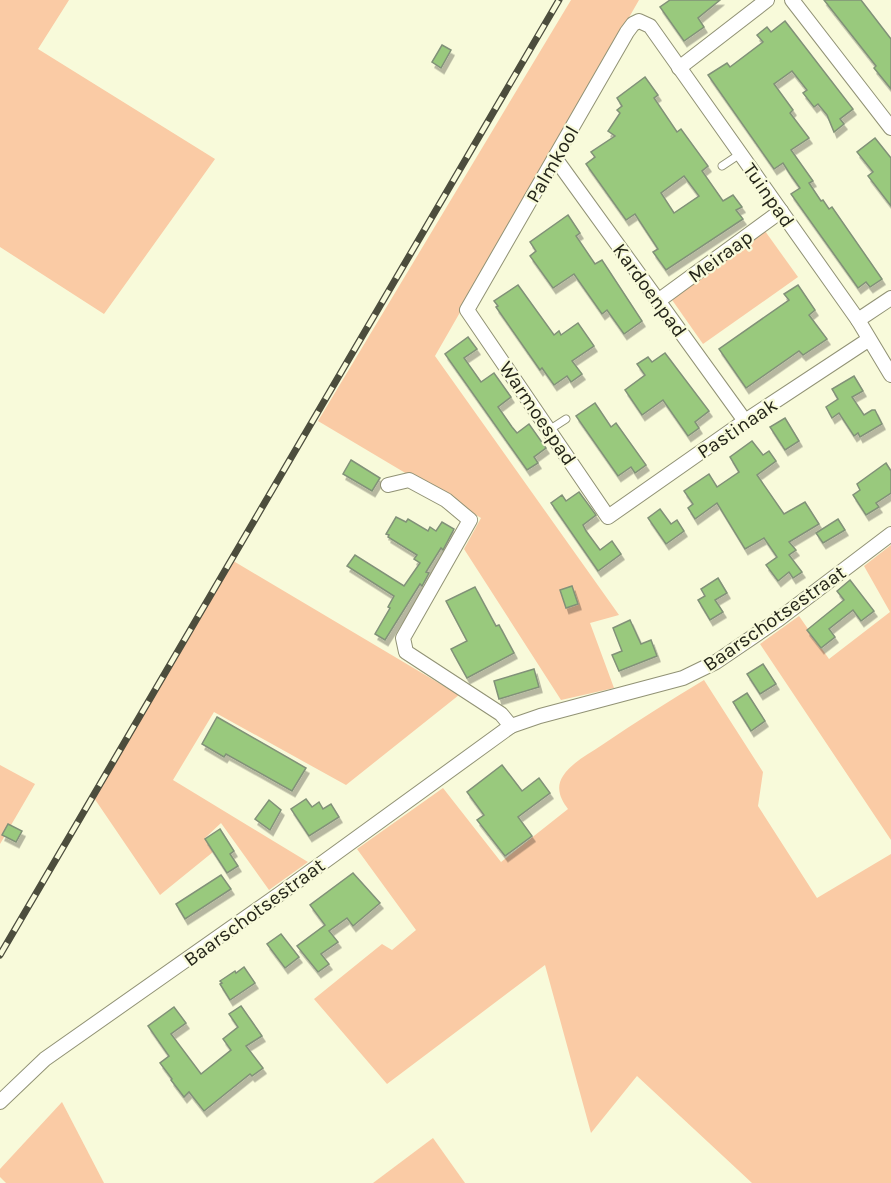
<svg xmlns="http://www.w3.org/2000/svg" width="891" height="1183" viewBox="0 0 891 1183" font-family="Karla,sans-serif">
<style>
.green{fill:#facba5}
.building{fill:#99c97d;stroke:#819178;stroke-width:1.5;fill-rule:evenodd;filter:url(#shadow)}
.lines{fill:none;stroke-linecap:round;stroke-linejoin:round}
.lane-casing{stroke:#919275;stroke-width:9}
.street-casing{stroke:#919275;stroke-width:16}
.lane{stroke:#fff;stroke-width:7}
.street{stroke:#fff;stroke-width:14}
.rail-casing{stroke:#4c4d3d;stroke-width:7}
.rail{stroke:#f8fada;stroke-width:4.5;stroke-dasharray:14;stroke-linecap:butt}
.labels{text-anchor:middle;stroke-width:4.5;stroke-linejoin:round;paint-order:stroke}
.street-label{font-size:20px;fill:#242519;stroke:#f8fada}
</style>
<defs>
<filter id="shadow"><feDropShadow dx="3" dy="5.5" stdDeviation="0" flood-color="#0004"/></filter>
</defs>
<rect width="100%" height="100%" fill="#f8fada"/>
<g class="green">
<path d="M 0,0 L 69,0 L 38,49 L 215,159 L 104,314 L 0,247 Z"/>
<path d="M 571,0 L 639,0 L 435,356 L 619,615 L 590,623 L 614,688 L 561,700 L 464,549 L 481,518 L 318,421 Z"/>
<path d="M 765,231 L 798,277 L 703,344 L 670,297 Z"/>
<path d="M 891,545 L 891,840 L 760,644 L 799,616 L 829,659 L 890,612 L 864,566 Z"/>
<path d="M 230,559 L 459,695 L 346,785 L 214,712 L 173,780 L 308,862 L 269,890 L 221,823 L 205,838 L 213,852 L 160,895 L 92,795 Z"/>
<path d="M 704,680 L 763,772 L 758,806 L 817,898 L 891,854 L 891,1183 L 752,1183 L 637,1076 L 591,1133 L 545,965 L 387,1084 L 314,999 L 382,944 L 392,950 L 416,930 L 357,849 L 443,788 L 501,862 L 568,809 C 561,800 555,788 563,776 C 572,762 589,754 602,745 C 636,722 669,701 704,680 Z"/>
<path d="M 0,765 L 35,784 L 0,844 Z"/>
<path d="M 62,1102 L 104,1183 L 6,1183 L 0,1177 L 0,1169 Z"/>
<path d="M 433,1138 L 465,1183 L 373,1183 Z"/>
</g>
<g class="building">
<path d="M 670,0 L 720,0 L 698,18 L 704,27 L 684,41 L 660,7 Z"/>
<path d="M 824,0 L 861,0 L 891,39 L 891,89 L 874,68 L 876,66 Z"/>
<path d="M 785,21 L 853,109 L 840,119 L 844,124 L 834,132 L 827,115 L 818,104 L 814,107 L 803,93 L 807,90 L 792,71 L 774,84 L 793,110 L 790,113 L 809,138 L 791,150 L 813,181 L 809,183 L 821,201 L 823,200 L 829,209 L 832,207 L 882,279 L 870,287 L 866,282 L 858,288 L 851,278 L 791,194 L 800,188 L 790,174 L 783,163 L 774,169 L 708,75 L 727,63 L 730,67 L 763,42 L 757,35 L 767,27 L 771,32 Z"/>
<path d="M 442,45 L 451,50 L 441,68 L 432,62 Z"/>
<path d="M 645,77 L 658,95 L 654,98 L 677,132 L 681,129 L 708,166 L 702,171 L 723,201 L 733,195 L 742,207 L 736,210 L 743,219 L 666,270 L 653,252 L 658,249 L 635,214 L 626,220 L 586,164 L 595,157 L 591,152 L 615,136 L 608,131 L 620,113 L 617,110 L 622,106 L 617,98 ZM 684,176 L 699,196 L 674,213 L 661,193 Z"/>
<path d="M 875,138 L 891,158 L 891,206 L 868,176 L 873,172 L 857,152 Z"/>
<path d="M 568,215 L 580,233 L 576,236 L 595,264 L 602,260 L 642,321 L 624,334 L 607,310 L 602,314 L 574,274 L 553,288 L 530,256 L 536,251 L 530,242 Z"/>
<path d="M 518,285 L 554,335 L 559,331 L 561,335 L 578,323 L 594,346 L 572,361 L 582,374 L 571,382 L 567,376 L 554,385 L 542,368 L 540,370 L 496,307 L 498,306 L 494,301 Z"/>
<path d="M 798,285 L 815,310 L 809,315 L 827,339 L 803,355 L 799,351 L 746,388 L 719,349 L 789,300 L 784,294 Z"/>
<path d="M 468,337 L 477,349 L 464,358 L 481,382 L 494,373 L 511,397 L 498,407 L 512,427 L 517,433 L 529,424 L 546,448 L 534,457 L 538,463 L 527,470 L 445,354 Z"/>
<path d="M 665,353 L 709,411 L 695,422 L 699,428 L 688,436 L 663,400 L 642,415 L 625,390 L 645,375 L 637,364 L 648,357 L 652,362 Z"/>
<path d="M 854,376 L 863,391 L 852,397 L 864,415 L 872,410 L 875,410 L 882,424 L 860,437 L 858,433 L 854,436 L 839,413 L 832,418 L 826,407 L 838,399 L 832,389 Z"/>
<path d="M 595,403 L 611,427 L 616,423 L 646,465 L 635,473 L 631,467 L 618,476 L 576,416 Z"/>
<path d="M 785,418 L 799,441 L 785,450 L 770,427 Z"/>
<path d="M 752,441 L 763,455 L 769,451 L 776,461 L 757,475 L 784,514 L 805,502 L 819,524 L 789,542 L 796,550 L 789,555 L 802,572 L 793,578 L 789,572 L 778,581 L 766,565 L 777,557 L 764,538 L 745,549 L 717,503 L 695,519 L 688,508 L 693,504 L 684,491 L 709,474 L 717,487 L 739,472 L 730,457 Z"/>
<path d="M 351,460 L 380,478 L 372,491 L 343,474 Z"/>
<path d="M 886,463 L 891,471 L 891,493 L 876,503 L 879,507 L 866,515 L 853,495 L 860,490 L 857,484 Z"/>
<path d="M 579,492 L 596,515 L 583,525 L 586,531 L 600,550 L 612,541 L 621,554 L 598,571 L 551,503 L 562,495 L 566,501 Z"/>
<path d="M 660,509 L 671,524 L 677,520 L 684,531 L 666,544 L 648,518 Z"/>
<path d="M 396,517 L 406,522 L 408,519 L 428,531 L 430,527 L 436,531 L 442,522 L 454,529 L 443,550 L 441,548 L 426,572 L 429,573 L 422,586 L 420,584 L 385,640 L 375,634 L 390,608 L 388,607 L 394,596 L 347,566 L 355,555 L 404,586 L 420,563 L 414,559 L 417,555 L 388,537 L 389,535 L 386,534 Z"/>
<path d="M 838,519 L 845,530 L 823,543 L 816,533 Z"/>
<path d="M 718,578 L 727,593 L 715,600 L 723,612 L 710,620 L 698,600 L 705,596 L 701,589 Z"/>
<path d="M 850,580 L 874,611 L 861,621 L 853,610 L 829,629 L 835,637 L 821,648 L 807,630 L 844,600 L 837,591 Z"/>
<path d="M 572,586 L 578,604 L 566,608 L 560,590 Z"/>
<path d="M 475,587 L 496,626 L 499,625 L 514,653 L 467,678 L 451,649 L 467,641 L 446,601 Z"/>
<path d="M 630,620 L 641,644 L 651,640 L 657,656 L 619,671 L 612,655 L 622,651 L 613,628 Z"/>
<path d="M 763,664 L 776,684 L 760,694 L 747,674 Z"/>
<path d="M 534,669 L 539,687 L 499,699 L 494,681 Z"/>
<path d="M 747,693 L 765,721 L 751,731 L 733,702 Z"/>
<path d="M 217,717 L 306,768 L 292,791 L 226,754 L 224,757 L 202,744 Z"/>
<path d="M 502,765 L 522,791 L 539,778 L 550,793 L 518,817 L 532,836 L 505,856 L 477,820 L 484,815 L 467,792 Z"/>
<path d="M 306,799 L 312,807 L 319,802 L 323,809 L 331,804 L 339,817 L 309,836 L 291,809 Z"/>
<path d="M 269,800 L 281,810 L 270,830 L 255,819 Z"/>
<path d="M 8,824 L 22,831 L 16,842 L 2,835 Z"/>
<path d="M 220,829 L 234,851 L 230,854 L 238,866 L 227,873 L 205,839 Z"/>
<path d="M 353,873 L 380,903 L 353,926 L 347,918 L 329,931 L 338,942 L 321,954 L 329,964 L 318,972 L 297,946 L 325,925 L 310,905 Z"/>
<path d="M 221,875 L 231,889 L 185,919 L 176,904 Z"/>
<path d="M 281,934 L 299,957 L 285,968 L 267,944 Z"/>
<path d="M 244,967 L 255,983 L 230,1000 L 220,984 L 222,983 L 220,981 L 235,971 L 236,973 Z"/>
<path d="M 241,1006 L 262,1036 L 246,1046 L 263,1068 L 252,1076 L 250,1074 L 204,1111 L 189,1092 L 184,1097 L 171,1080 L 172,1079 L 160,1063 L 169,1056 L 148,1026 L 174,1007 L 186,1023 L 171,1034 L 201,1074 L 231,1050 L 223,1039 L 238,1027 L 229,1014 Z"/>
</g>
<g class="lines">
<g class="lane-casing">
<g id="lane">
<path d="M 722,166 L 740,154"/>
<path d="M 549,430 L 566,419"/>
</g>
</g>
<g class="street-casing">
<g id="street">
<path d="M 792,0 L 891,128"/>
<path d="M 679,68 L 767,0"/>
<path d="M 555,158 L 745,421"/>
<path d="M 658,301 L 781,211"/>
<path d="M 858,320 L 891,298"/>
<path d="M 868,340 L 745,421 L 608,517 L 467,310 L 627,32 L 633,24 L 639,21 L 650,26 L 858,320 L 891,375"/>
<path d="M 388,485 L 409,480 L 446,500 L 470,520 L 403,638 L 406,652 L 501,714 L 511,726"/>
<path d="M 0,1102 L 45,1059 L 281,893 L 511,726 L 540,716 L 683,678 L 716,662 L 779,619 L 891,534"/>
</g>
</g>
<use href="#lane" class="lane"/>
<use href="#street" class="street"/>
<g class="rail-casing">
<path id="rail" d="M 0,955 L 559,0"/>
</g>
<use href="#rail" class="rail"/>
</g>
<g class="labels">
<g class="street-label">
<text transform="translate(552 164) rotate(-60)" y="7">Palmkool</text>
<text transform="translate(769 195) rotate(55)" y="7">Tuinpad</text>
<text transform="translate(720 256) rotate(-36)" y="7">Meiraap</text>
<text transform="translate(650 290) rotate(54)" y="7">Kardoenpad</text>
<text transform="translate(538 413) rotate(56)" y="7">Warmoespad</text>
<text transform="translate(737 428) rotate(-34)" y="7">Pastinaak</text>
<text transform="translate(774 618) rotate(-35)" y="7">Baarschotsestraat</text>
<text transform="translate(254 912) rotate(-36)" y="7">Baarschotsestraat</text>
</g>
</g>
</svg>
